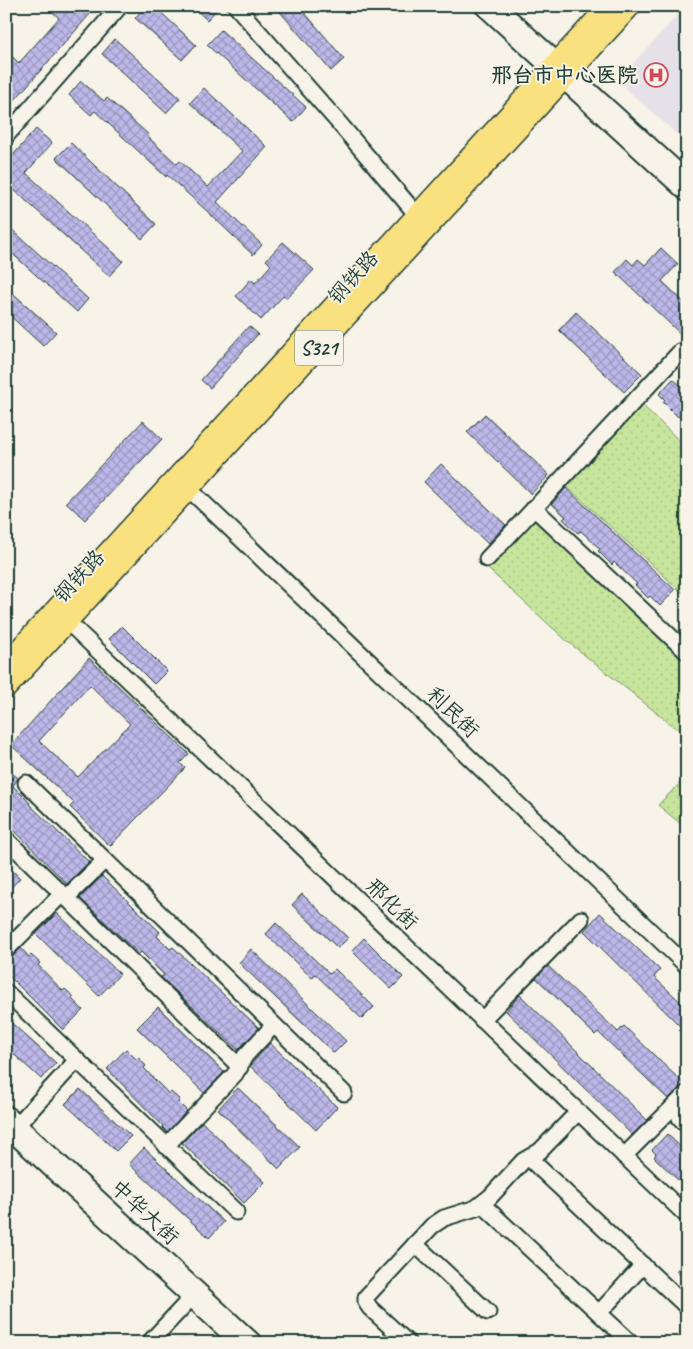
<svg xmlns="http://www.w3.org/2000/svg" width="693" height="1349" viewBox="0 0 693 1349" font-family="Caveat,'LXGW WenKai TC',sans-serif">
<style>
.built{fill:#e6e1e9}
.grass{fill:url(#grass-dots);stroke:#749168}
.building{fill:url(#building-cross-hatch);stroke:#1f3d34;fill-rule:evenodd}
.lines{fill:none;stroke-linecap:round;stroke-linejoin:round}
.minor-casing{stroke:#1f3d34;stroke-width:19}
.major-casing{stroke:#1f3d34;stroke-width:22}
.minor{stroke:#f7f3e8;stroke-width:15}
.major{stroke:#fae180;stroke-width:19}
.labels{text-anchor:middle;stroke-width:4;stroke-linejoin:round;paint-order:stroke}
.shield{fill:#f7f3e8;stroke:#60746a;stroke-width:1}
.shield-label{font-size:20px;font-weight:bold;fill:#1f3d34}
.poi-label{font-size:21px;font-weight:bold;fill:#1f3d34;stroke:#f7f3e8;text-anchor:end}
.street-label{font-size:21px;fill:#1f3d34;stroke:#f7f3e8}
</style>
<defs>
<pattern id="grass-dots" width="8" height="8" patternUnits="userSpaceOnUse" patternTransform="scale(1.25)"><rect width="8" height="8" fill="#c8e59d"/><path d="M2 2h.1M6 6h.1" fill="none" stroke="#abc588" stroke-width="1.8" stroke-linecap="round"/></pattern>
<pattern id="building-cross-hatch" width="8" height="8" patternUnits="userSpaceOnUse" patternTransform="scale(1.25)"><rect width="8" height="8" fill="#beb8ea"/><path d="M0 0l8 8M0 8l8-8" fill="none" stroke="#9a97be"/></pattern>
</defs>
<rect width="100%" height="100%" fill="#f7f3e8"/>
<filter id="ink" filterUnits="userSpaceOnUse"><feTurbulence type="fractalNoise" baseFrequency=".02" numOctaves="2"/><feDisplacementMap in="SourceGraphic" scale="10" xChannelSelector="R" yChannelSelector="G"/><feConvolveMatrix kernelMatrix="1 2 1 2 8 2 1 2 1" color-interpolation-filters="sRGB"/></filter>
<g filter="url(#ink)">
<g class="built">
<path d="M 686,6 L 687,6 L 687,143 L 626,89 L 624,78 L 626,71 Z"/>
<path d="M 183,1337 L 189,1338 L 194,1343 L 164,1343 Z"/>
</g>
<g class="grass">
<path d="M 640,403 L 687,448 L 687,597 L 564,484 Z"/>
<path d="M 532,521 L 537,521 L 687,663 L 687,737 L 567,641 L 487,568 Z"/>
<path d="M 687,776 L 687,829 L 658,805 Z"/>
</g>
<g class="building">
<path d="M 46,6 L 97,6 L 6,110 L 6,51 L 19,63 L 59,18 Z"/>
<path d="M 146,6 L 154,6 L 196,45 L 182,60 L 135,18 Z"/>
<path d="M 192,6 L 220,6 L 207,20 Z"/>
<path d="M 275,6 L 299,6 L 344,59 L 331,71 Z"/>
<path d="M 221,30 L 306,107 L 293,122 L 207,45 Z"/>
<path d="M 115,39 L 180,98 L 166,113 L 102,54 Z"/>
<path d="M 81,81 L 104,101 L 107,98 L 149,135 L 148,137 L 177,164 L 180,161 L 208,187 L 242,151 L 190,103 L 204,88 L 267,147 L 217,202 L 262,245 L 253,255 L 208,212 L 167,175 L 166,177 L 95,111 L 91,115 L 69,95 Z"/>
<path d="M 36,129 L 52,143 L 26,173 L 123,261 L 109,276 L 12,188 L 6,195 L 6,163 Z"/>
<path d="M 71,143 L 156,224 L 142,239 L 56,158 Z"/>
<path d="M 6,224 L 88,299 L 77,312 L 6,248 Z"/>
<path d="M 283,242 L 314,270 L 286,299 L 283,296 L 261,320 L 236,296 L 251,279 L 255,283 L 271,265 L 266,260 Z"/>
<path d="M 661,248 L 678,264 L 662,281 L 687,305 L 687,340 L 615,272 L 627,259 L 633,265 L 638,259 L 645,265 Z"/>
<path d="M 6,287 L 56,332 L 43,346 L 6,312 Z"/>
<path d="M 576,312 L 642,374 L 624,392 L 559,330 Z"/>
<path d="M 249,326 L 258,334 L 210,388 L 201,380 Z"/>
<path d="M 673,379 L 687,391 L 687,421 L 680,414 L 678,417 L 663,402 L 665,400 L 659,394 Z"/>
<path d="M 485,414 L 549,475 L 531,494 L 467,432 Z"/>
<path d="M 143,421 L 162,439 L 85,520 L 66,502 Z"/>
<path d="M 441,464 L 506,525 L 488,544 L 424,482 Z"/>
<path d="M 566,488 L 675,590 L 660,606 L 650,596 L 648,598 L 635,585 L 637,584 L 614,562 L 612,565 L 598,551 L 600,549 L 581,531 L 578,533 L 563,519 L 566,517 L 552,504 Z"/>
<path d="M 122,626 L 167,671 L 154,684 L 109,639 Z"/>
<path d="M 89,658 L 189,754 L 180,763 L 185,768 L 110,846 L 70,807 L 74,803 L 11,745 ZM 90,685 L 130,724 L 78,777 L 39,741 Z"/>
<path d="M 6,768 L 18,778 L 13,786 L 30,803 L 29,804 L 89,862 L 67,884 L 6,822 Z"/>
<path d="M 6,864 L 20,878 L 6,893 Z"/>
<path d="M 102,876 L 160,932 L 157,936 L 170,949 L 173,947 L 259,1028 L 238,1050 L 161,977 L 164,975 L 141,952 L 139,954 L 80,898 Z"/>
<path d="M 302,894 L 348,938 L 338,948 L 292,905 Z"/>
<path d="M 57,913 L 120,974 L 99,996 L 36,934 Z"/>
<path d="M 600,913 L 660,970 L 654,977 L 687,1008 L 687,1033 L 584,931 Z"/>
<path d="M 276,923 L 330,974 L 335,969 L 374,1007 L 362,1019 L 315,974 L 312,978 L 266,934 Z"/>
<path d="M 364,938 L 403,977 L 391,989 L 352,951 Z"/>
<path d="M 21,948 L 29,957 L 31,955 L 40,963 L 38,965 L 63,991 L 65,989 L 74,997 L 72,999 L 83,1010 L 63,1030 L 6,973 L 6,959 L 12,957 Z"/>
<path d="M 251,949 L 346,1041 L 334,1053 L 239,963 Z"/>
<path d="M 548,966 L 618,1032 L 624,1026 L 684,1084 L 668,1099 L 598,1032 L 595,1035 L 536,978 Z"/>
<path d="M 520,995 L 647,1120 L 632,1135 L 506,1011 Z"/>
<path d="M 158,1007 L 224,1072 L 204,1093 L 137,1028 Z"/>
<path d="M 6,1018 L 56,1063 L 41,1079 L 6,1047 Z"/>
<path d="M 270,1043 L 337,1107 L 316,1130 L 250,1066 Z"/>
<path d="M 126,1049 L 136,1059 L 138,1057 L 146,1066 L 144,1068 L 154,1079 L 169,1094 L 171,1092 L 180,1100 L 178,1102 L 187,1111 L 167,1132 L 162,1127 L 163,1126 L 107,1069 Z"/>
<path d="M 238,1088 L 300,1147 L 279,1169 L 218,1109 Z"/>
<path d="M 80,1089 L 131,1136 L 116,1151 L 65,1104 Z"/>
<path d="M 202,1122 L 265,1182 L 244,1203 L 182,1143 Z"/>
<path d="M 667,1134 L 687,1153 L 687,1184 L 681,1179 L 679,1181 L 654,1157 L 656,1154 L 652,1150 Z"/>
<path d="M 144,1148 L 224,1222 L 209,1238 L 129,1164 Z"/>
<path d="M 687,1259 L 687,1281 L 676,1271 Z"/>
</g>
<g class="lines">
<g class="minor-casing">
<g id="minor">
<path d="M 236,6 L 339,123 L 417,215"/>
<path d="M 482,6 L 687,194"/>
<path d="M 497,6 L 687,179"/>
<path d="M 6,136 L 120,6"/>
<path d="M 189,489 L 687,966"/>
<path d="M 534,508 L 687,652"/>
<path d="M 487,559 L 680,352 L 687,351"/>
<path d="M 68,622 L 687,1216"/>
<path d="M 26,783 L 344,1093"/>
<path d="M 6,839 L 240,1067"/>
<path d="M 66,898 L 105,860"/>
<path d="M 6,950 L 62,894"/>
<path d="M 6,992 L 236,1212"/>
<path d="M 482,1020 L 581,919"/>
<path d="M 687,1111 L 680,1118 L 687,1125"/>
<path d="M 6,1113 L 255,1343"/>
<path d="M 18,1124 L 77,1060"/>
<path d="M 6,1128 L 239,1343"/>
<path d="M 166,1146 L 235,1074 L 245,1056 L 274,1025"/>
<path d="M 624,1156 L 687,1093"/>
<path d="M 529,1158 L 687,1307"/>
<path d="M 482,1204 L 631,1343"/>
<path d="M 415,1244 L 488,1312"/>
<path d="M 599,1313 L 643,1265"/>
<path d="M 149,1343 L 191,1298"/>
<path d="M 408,1343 L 370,1308 L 366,1302 L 366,1297 L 432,1226 L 444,1218 L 476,1208 L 490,1197 L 523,1161 L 540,1151 L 578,1112"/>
</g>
</g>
<g class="major-casing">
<g id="major">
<path d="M 6,663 L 608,6"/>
<path d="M 6,689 L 631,6"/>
</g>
</g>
<use href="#minor" class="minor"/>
<use href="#major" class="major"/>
</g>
</g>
<defs>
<g id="hospital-ring" transform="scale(1.25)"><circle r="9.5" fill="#f7f3e8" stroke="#d1495b" stroke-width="1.5"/><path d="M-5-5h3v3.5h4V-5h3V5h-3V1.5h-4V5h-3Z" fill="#d1495b"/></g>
</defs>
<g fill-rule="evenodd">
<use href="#hospital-ring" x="656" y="75"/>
</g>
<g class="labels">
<rect class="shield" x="295" y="330.5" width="48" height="35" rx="4"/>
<g class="shield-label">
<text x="319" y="355">S321</text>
</g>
<g class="poi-label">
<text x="638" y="82">邢台市中心医院</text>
</g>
<g class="street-label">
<text transform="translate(353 277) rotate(-48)" y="7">钢铁路</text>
<text transform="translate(79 576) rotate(-47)" y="7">钢铁路</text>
<text transform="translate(453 712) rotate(44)" y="7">利民街</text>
<text transform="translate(392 904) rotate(44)" y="7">邢化街</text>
<text transform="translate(145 1212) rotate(43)" y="7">中华大街</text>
</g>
</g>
<rect width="693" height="1349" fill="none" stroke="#f7f3e8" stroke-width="25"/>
<rect x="12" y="12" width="668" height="1324" fill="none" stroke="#1f3d34" stroke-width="2" filter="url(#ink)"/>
</svg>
